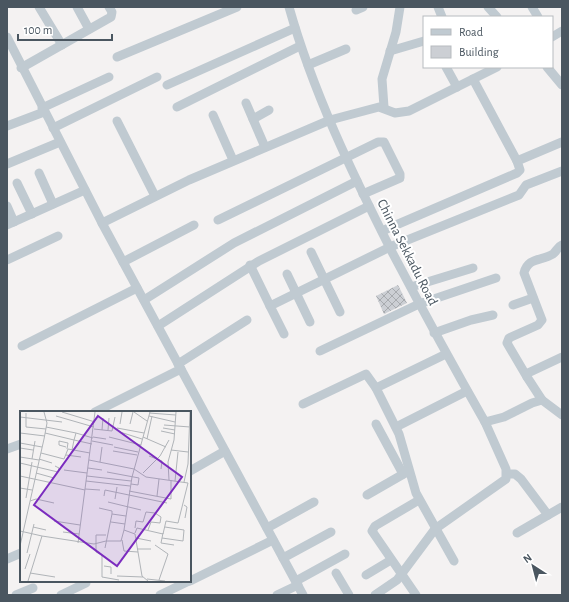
<svg xmlns="http://www.w3.org/2000/svg" width="569" height="602" viewBox="0 0 569 602" font-family="'Alegreya Sans',sans-serif">
<style>
.building{fill:url(#building-cross-hatch)}
.lines{fill:none;stroke-linecap:round;stroke-linejoin:round}
.minor{stroke:#c0cad1;stroke-width:9}
.labels{text-anchor:middle;stroke-width:4;stroke-linejoin:round;paint-order:stroke}
.street-label{font-size:14px;fill:#4a5660;stroke:#fff}
.inset-road{fill:none;stroke:#b0b4b8;stroke-width:1}
.view{fill:#7b2cbf;fill-opacity:0.15;stroke:#7b2cbf;stroke-width:2}
.inset-edge{fill:none;stroke:#4a5660;stroke-width:2}
</style>
<defs>
<pattern id="building-cross-hatch" width="8" height="8" patternUnits="userSpaceOnUse"><rect width="8" height="8" fill="#cccfd4"/><path d="M0 0l8 8M0 8l8-8" fill="none" stroke="#a8abaf"/></pattern>
</defs>
<rect width="100%" height="100%" fill="#f4f2f2"/>
<path class="building" d="M 398,285 L 407,303 L 384,314 L 376,296 Z"/>
<g class="lines">
<g class="minor">
<path d="M 39,7 L 62,45"/>
<path d="M 77,7 L 89,29"/>
<path d="M 289,7 C 313,92 352,173 392,252 C 422,309 453,366 485,422 L 504,417 L 532,403 L 542,400 L 562,415"/>
<path d="M 438,7 L 442,17"/>
<path d="M 488,7 L 497,17"/>
<path d="M 532,7 L 538,17"/>
<path d="M 356,10 L 363,7"/>
<path d="M 7,37 L 102,223 L 303,595"/>
<path d="M 552,37 L 562,31"/>
<path d="M 390,51 L 424,41"/>
<path d="M 117,57 L 237,7"/>
<path d="M 308,65 L 346,49"/>
<path d="M 446,67 L 457,87"/>
<path d="M 547,67 L 562,85"/>
<path d="M 21,68 L 111,17 L 112,12 L 109,7"/>
<path d="M 473,79 L 517,161"/>
<path d="M 167,85 L 295,28"/>
<path d="M 246,103 L 265,147"/>
<path d="M 177,107 L 300,46"/>
<path d="M 384,107 L 382,79 L 396,32 L 400,7"/>
<path d="M 42,108 L 109,77"/>
<path d="M 213,115 L 233,160"/>
<path d="M 253,119 L 269,110"/>
<path d="M 117,121 L 155,196"/>
<path d="M 7,126 L 44,112"/>
<path d="M 53,128 L 157,77"/>
<path d="M 7,164 L 60,142"/>
<path d="M 39,173 L 53,204"/>
<path d="M 17,183 L 32,214"/>
<path d="M 7,206 L 14,222"/>
<path d="M 218,220 L 378,142 L 384,142 L 400,174 L 400,178 L 363,194"/>
<path d="M 102,223 L 189,180 L 330,120 L 379,107 L 395,113 L 409,111 L 497,67"/>
<path d="M 7,225 L 85,190"/>
<path d="M 382,231 L 517,173 L 520,170 L 517,161 L 562,142"/>
<path d="M 311,252 L 340,312"/>
<path d="M 7,260 L 58,236"/>
<path d="M 123,262 L 194,225"/>
<path d="M 250,265 L 270,306"/>
<path d="M 287,274 L 310,322"/>
<path d="M 411,287 L 473,268"/>
<path d="M 144,300 L 234,243 L 357,181"/>
<path d="M 513,305 L 533,298"/>
<path d="M 158,326 L 259,261 L 369,206"/>
<path d="M 434,333 L 471,320 L 493,315"/>
<path d="M 284,334 L 270,306 L 390,247 L 519,195 L 526,185 L 562,171"/>
<path d="M 22,346 L 137,288"/>
<path d="M 320,351 L 419,304 L 496,278"/>
<path d="M 446,354 L 376,388 L 399,434 L 416,493 L 454,561"/>
<path d="M 178,364 L 247,320"/>
<path d="M 527,377 L 507,343 L 509,338 L 538,325 L 542,320 L 524,273 C 528,257 542,261 553,254 C 557,251 557,247 562,245"/>
<path d="M 542,400 L 527,377 L 528,373 L 562,357"/>
<path d="M 303,404 L 366,374 L 376,388"/>
<path d="M 95,412 L 181,369"/>
<path d="M 376,424 L 403,474"/>
<path d="M 396,427 L 467,391"/>
<path d="M 7,449 L 21,444"/>
<path d="M 190,471 L 225,451"/>
<path d="M 507,474 L 515,474 L 521,479 L 548,515 L 562,507"/>
<path d="M 367,495 L 407,472"/>
<path d="M 267,528 L 314,502"/>
<path d="M 517,533 L 548,515"/>
<path d="M 283,558 L 331,532"/>
<path d="M 7,559 L 21,553"/>
<path d="M 336,573 L 349,595"/>
<path d="M 366,575 L 391,560"/>
<path d="M 190,581 L 273,540"/>
<path d="M 296,581 L 345,554"/>
<path d="M 16,595 L 33,588"/>
<path d="M 61,595 L 86,583"/>
<path d="M 160,595 L 189,581"/>
<path d="M 277,595 L 298,585"/>
<path d="M 375,595 L 397,580 L 435,529 L 506,479 L 506,469 L 485,422"/>
<path d="M 416,595 L 372,531 L 375,526 L 419,500"/>
</g>
</g>
<g class="labels">
<g class="street-label">
<text transform="translate(408 252) rotate(63)" y="5">Chinna Sekkadu Road</text>
</g>
</g>
<g transform="translate(20 411)">
<rect width="171" height="171" fill="#f4f2f2"/>
<path class="inset-road" d="M 42,1 L 75,11M 114,1 L 127,10M 6,2 L 6,16 L 26,18M 129,2 L 156,4M 36,5 L 74,16M 129,5 L 155,11M 0,6 L 42,11M 100,13 L 102,1M 110,13 L 113,1M 144,14 L 170,16M 26,16 L 56,22M 97,17 L 124,22M 143,17 L 155,19M 74,18 L 92,20 L 95,6M 82,19 L 83,7M 88,19 L 89,7M 141,20 L 155,23M 100,21 L 122,28M 0,22 L 25,25M 25,22 L 54,29 L 52,39M 73,26 L 86,28M 89,26 L 121,34M 123,26 L 146,36M 127,28 L 132,5M 72,30 L 93,34M 0,32 L 22,36M 72,33 L 54,29 L 56,22 L 73,27M 46,36 L 39,34 L 39,30 L 48,32 L 47,38M 94,36 L 118,41M 0,37 L 13,39M 151,39 L 168,41M 93,40 L 117,44M 21,42 L 44,48 L 48,38 L 70,42M 46,44 L 61,46M 129,45 L 142,50 L 141,58M 0,46 L 19,49M 12,48 L 15,30M 19,48 L 32,52M 69,49 L 114,58 L 126,66 L 168,72 L 158,112 L 146,110 L 143,123 L 117,117 L 115,122M 80,51 L 82,36M 0,52 L 38,61 L 39,57 L 35,55M 68,57 L 82,59M 44,59 L 67,62M 87,61 L 119,67 L 118,74 L 111,73M 16,62 L 34,67M 123,62 L 140,45 L 149,29M 0,65 L 65,79M 67,65 L 111,70M 149,69 L 148,51 L 154,29 L 156,1M 66,70 L 110,75M 155,70 L 158,41M 164,71 L 168,53 L 170,1M 0,77 L 12,79M 65,78 L 80,79M 109,80 L 151,88 L 151,69M 84,85 L 85,79 L 147,92M 137,85 L 139,68M 6,87 L 12,51M 95,88 L 97,76M 10,90 L 16,88 L 34,92M 88,91 L 121,99M 164,94 L 167,96 L 165,107M 79,97 L 92,100 L 92,103M 34,110 L 60,114M 91,111 L 105,113M 13,116 L 26,119M 115,117 L 116,110 L 123,111 L 126,101 L 135,102 L 141,106 L 140,112 L 131,111 L 128,119M 0,120 L 22,125M 43,121 L 59,123M 143,122 L 142,127 L 163,130 L 164,119 L 145,116M 86,124 L 76,124 L 76,141 L 82,144 L 82,166 L 99,169M 116,127 L 131,130M 142,127 L 141,132 L 154,134M 102,129 L 104,140 L 118,141M 58,132 L 75,1M 135,134 L 148,143 L 139,169M 0,135 L 24,28 L 27,12 L 24,1M 85,137 L 92,103 L 106,105M 117,138 L 131,138M 7,142 L 14,113M 84,155 L 91,156 L 91,163M 5,158 L 10,143M 10,162 L 35,166M 97,165 L 123,166M 127,168 L 145,170M 8,170 L 22,125 L 74,133 L 86,130 L 101,130 L 104,119M 128,170 L 122,165 L 115,123 L 104,119 L 112,66 L 130,1"/>
<path class="view" d="M 78,5 L 162,66 L 97,155 L 14,94 Z"/>
<rect width="171" height="171" class="inset-edge"/>
</g>
<rect width="569" height="602" fill="none" stroke="#4a5660" stroke-width="16"/>
<rect x="423" y="16" width="130" height="52" fill="#ffffff" stroke="#b7bbbf"/>
<rect x="431" y="29" width="20" height="6" fill="#c0cad1" stroke="#b7bbbf"/>
<text x="459" y="36" font-size="12" fill="#4a5660">Road</text>
<rect x="431" y="46" width="20" height="12" fill="#cccfd4" stroke="#b7bbbf"/>
<text x="459" y="56" font-size="12" fill="#4a5660">Building</text>
<g transform="translate(533 566) rotate(324)" stroke="#ffffff" stroke-width="3" paint-order="stroke">
<path d="M0-3L7 15L0 10L-7 15Z" fill="#4a5660"/>
<text y="-6" font-size="11" font-weight="bold" text-anchor="middle" fill="#4a5660">N</text>
</g>
<path d="M18 34v6h94v-6" fill="none" stroke="#4a5660" stroke-width="2"/>
<text x="24" y="34" font-size="12" fill="#4a5660" stroke="#ffffff" stroke-width="3" paint-order="stroke">100 m</text>
</svg>
